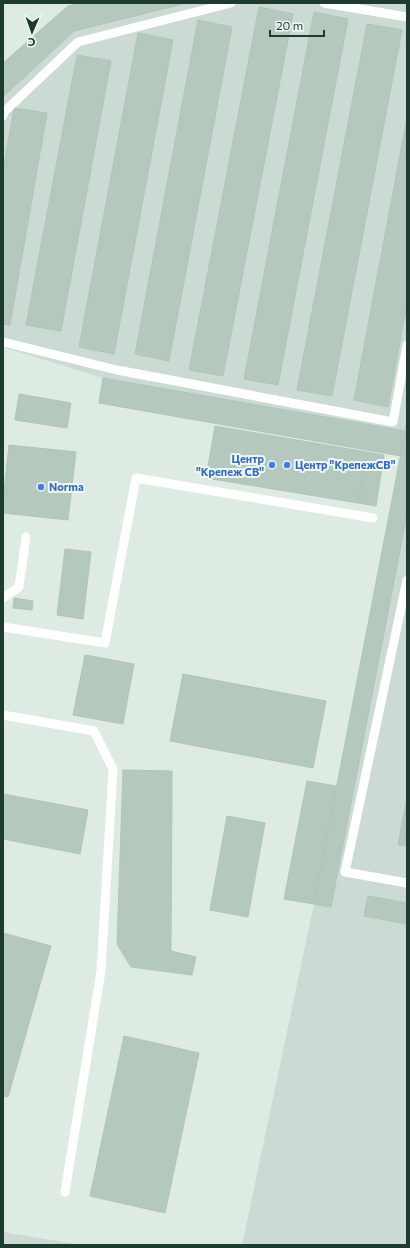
<svg xmlns="http://www.w3.org/2000/svg" width="410" height="1248" viewBox="0 0 410 1248" font-family="Commissioner,sans-serif">
<style>
.built{fill:#cbdad2}
.building{fill:#b5c8be;stroke:#afc5b9}
.lines{fill:none;stroke-linecap:round;stroke-linejoin:round}
.service{stroke:#fff;stroke-width:9}
.shop-dot{fill:#3f7fe0;stroke:#eef7f1;stroke-width:1.5}
.labels{text-anchor:middle;stroke-width:4;stroke-linejoin:round;paint-order:stroke}
.shop-label{font-size:11px;font-weight:bold;fill:#366cbe;stroke:#eef7f1;text-anchor:start}
</style>
<rect width="100%" height="100%" fill="#ddebe3"/>
<g class="built">
<path d="M 81,3 L 407,3 L 407,1245 L 242,1245 L 314,904 L 401,456 L 99,403 L 103,378 L 3,347 L 3,63 Z"/>
<path d="M 3,1232 L 82,1245 L 3,1245 Z"/>
</g>
<g class="building">
<path d="M 81,3 L 187,3 L 74,31 L 3,97 L 3,63 L 68,6 Z"/>
<path d="M 259,7 L 293,14 L 223,376 L 189,370 Z"/>
<path d="M 314,12 L 348,19 L 278,385 L 244,379 Z"/>
<path d="M 198,20 L 232,27 L 169,361 L 135,354 Z"/>
<path d="M 367,24 L 402,30 L 332,396 L 297,390 Z"/>
<path d="M 138,33 L 173,40 L 114,354 L 79,347 Z"/>
<path d="M 77,55 L 111,61 L 61,331 L 26,325 Z"/>
<path d="M 14,108 L 47,113 L 10,325 L 3,324 L 3,171 Z"/>
<path d="M 407,118 L 407,304 L 388,407 L 354,400 Z"/>
<path d="M 103,378 L 405,431 L 401,456 L 99,403 Z"/>
<path d="M 19,394 L 71,403 L 67,428 L 15,420 Z"/>
<path d="M 407,422 L 407,514 L 331,907 L 314,904 Z"/>
<path d="M 215,426 L 367,452 L 358,503 L 206,478 Z"/>
<path d="M 9,445 L 76,452 L 68,520 L 3,513 L 3,500 Z"/>
<path d="M 367,452 L 384,455 L 376,506 L 358,503 Z"/>
<path d="M 65,549 L 91,552 L 83,619 L 57,615 Z"/>
<path d="M 14,598 L 33,601 L 32,610 L 13,608 Z"/>
<path d="M 85,655 L 134,664 L 123,724 L 73,715 Z"/>
<path d="M 183,674 L 326,701 L 313,768 L 170,741 Z"/>
<path d="M 123,770 L 172,771 L 171,951 L 196,957 L 192,975 L 131,967 L 117,944 Z"/>
<path d="M 307,781 L 336,786 L 314,904 L 284,899 Z"/>
<path d="M 3,794 L 88,810 L 80,854 L 3,839 Z"/>
<path d="M 407,798 L 407,846 L 398,845 Z"/>
<path d="M 227,816 L 265,823 L 248,917 L 210,910 Z"/>
<path d="M 368,896 L 407,903 L 407,924 L 364,916 Z"/>
<path d="M 3,933 L 51,946 L 8,1097 L 3,1096 Z"/>
<path d="M 124,1036 L 199,1053 L 165,1213 L 90,1196 Z"/>
</g>
<g class="lines">
<g class="service">
<path d="M 324,3 L 407,17"/>
<path d="M 3,116 L 4,112 L 78,42 L 231,3"/>
<path d="M 3,342 L 117,370 L 393,422 L 407,345"/>
<path d="M 407,580 L 345,872 L 407,883"/>
<path d="M 3,598 L 19,587 L 26,537"/>
<path d="M 3,627 L 105,643 L 136,478 L 373,518"/>
<path d="M 3,715 L 94,731 L 113,769 L 101,971 L 65,1192"/>
</g>
</g>
<g class="shop-dot">
<circle cx="272" cy="465" r="4"/>
<circle cx="287" cy="465" r="4"/>
<circle cx="41" cy="487" r="4"/>
</g>
<g class="labels">
<g class="shop-label">
<text x="264" y="463" text-anchor="end">Центр<tspan x="264" dy="13">"Крепеж СВ"</tspan></text>
<text x="295" y="469">Центр "КрепежСВ"</text>
<text x="49" y="491">Norma</text>
</g>
</g>
<rect width="410" height="1248" fill="none" stroke="#1e3b30" stroke-width="8"/>
<g transform="translate(32 32) rotate(182)" stroke="#eef7f1" stroke-width="3" paint-order="stroke">
<path d="M0-3L7 15L0 10L-7 15Z" fill="#1e3b30"/>
<text y="-6" font-size="11" font-weight="bold" text-anchor="middle" fill="#1e3b30">С</text>
</g>
<path d="M270 30v6h54v-6" fill="none" stroke="#1e3b30" stroke-width="2"/>
<text x="276" y="30" font-size="12" fill="#1e3b30" stroke="#eef7f1" stroke-width="3" paint-order="stroke">20 m</text>
</svg>
